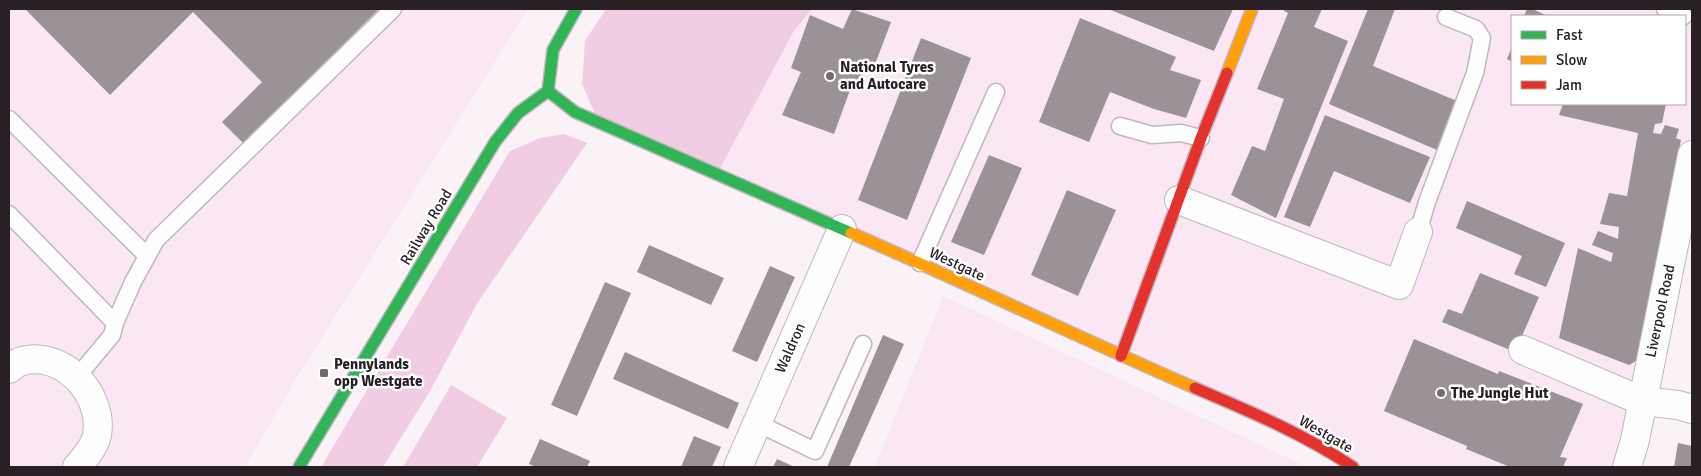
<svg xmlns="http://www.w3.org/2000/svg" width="1701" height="476" viewBox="0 0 1701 476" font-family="Signika,sans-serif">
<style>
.built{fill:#fbe6f3;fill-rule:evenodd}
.green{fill:#f1cde3}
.building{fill:#9a9297}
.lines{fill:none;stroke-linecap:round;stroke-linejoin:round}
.lane-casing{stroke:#bfb7bc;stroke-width:19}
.street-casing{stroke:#bfb7bc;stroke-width:30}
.fast-casing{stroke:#bfb7bc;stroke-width:14}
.slow-casing{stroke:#bfb7bc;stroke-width:14}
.jam-casing{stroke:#bfb7bc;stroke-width:14}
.lane{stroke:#fefdfe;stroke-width:16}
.street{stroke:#fefdfe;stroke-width:28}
.fast{stroke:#30b455;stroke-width:11}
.slow{stroke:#ff9f0a;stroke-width:11}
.jam{stroke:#e5322d;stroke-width:11}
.poi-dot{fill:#726a6e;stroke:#fff;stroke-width:2}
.labels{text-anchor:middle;stroke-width:5;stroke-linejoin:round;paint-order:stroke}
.poi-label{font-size:15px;font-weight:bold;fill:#292025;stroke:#fff;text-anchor:start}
.street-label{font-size:15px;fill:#292025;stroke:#fff}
</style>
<rect width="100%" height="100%" fill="#faf2f7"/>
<g class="built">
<path d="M 9,9 L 528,9 L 296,379 L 245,467 L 9,467 Z"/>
<path d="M 812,9 L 1692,9 L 1692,155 L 1623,467 L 1353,467 L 717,174 L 794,31 ZM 1512,16 L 1685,16 L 1685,104 L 1512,104 Z"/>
<path d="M 943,296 L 1307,467 L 875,467 Z"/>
</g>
<g class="green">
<path d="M 606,9 L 812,9 L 794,31 L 717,174 L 599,123 L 582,84 L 585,41 Z"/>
<path d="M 564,134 L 587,143 L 478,302 L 430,391 L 383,467 L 321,467 L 510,151 L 540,138 Z"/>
<path d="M 451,385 L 507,418 L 477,467 L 403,467 Z"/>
</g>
<g class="building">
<path d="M 25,9 L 379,9 L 243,143 L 222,122 L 262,82 L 193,12 L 110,95 Z"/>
<path d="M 852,9 L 891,22 L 874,67 L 865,64 L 859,81 L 854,79 L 834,134 L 782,115 L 801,72 L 791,68 L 810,15 L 843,29 Z"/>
<path d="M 1108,9 L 1233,9 L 1214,51 Z"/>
<path d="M 1285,9 L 1322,9 L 1314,27 L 1348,41 L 1276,218 L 1231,195 L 1252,146 L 1265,151 L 1284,99 L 1257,89 L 1288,13 L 1284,11 Z"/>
<path d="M 1368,9 L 1395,9 L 1373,66 L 1457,101 L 1437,150 L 1329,104 Z"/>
<path d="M 1527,9 L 1532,9 L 1548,16 L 1524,16 Z"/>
<path d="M 1080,18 L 1176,57 L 1170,70 L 1201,80 L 1186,118 L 1154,109 L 1110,92 L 1089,142 L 1039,122 Z"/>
<path d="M 921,38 L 971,58 L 907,220 L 858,200 Z"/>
<path d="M 1512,47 L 1512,62 L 1507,59 Z"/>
<path d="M 1563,104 L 1666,104 L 1662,123 L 1655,124 L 1653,133 L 1661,134 L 1665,125 L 1679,129 L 1676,138 L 1681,140 L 1636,361 L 1629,365 L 1559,338 L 1578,248 L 1611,262 L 1613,253 L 1592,245 L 1598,231 L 1618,239 L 1619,227 L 1600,224 L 1609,193 L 1627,196 L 1638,133 L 1559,115 Z"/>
<path d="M 1325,115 L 1430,157 L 1410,203 L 1334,171 L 1310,227 L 1284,217 Z"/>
<path d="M 989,155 L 1022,168 L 984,255 L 951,242 Z"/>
<path d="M 1067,190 L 1116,210 L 1078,296 L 1031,275 Z"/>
<path d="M 1467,201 L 1565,243 L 1546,287 L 1514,274 L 1522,256 L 1456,228 Z"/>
<path d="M 649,245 L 724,278 L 711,305 L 637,272 Z"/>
<path d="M 770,266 L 795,277 L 757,362 L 732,351 Z"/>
<path d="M 1480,273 L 1539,297 L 1515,352 L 1442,322 L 1448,309 L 1462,314 Z"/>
<path d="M 605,282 L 631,293 L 577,416 L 551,405 Z"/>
<path d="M 883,335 L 904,344 L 849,467 L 827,467 Z"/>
<path d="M 1414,339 L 1498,374 L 1499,371 L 1583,404 L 1560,457 L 1567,458 L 1563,467 L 1510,467 L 1466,449 L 1467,446 L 1384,411 Z"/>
<path d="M 625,352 L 739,403 L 728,429 L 613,379 Z"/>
<path d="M 694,436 L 721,447 L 712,467 L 681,467 Z"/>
<path d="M 540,439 L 590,461 L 587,467 L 536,467 L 529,464 Z"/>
<path d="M 1678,443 L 1692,446 L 1692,467 L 1674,467 Z"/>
<path d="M 777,459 L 795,467 L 773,467 Z"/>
</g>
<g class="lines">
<g class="lane-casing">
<g id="lane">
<path d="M 1665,9 L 1684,16"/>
<path d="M 9,119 L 147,256"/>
<path d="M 1120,126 L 1152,135 L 1181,133 L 1201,138"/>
<path d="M 9,214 L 115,323"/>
<path d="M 1418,232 L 1427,202 L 1475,73 L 1482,38 L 1476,29 L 1446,17"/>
<path d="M 920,263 L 996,92"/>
<path d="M 77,377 L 112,335 L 115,323 L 133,282 L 156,240 L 393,9"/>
<path d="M 757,423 L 815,451 L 863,344"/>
</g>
</g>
<g class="street-casing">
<g id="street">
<path d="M 1179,200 L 1399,285 L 1418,232"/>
<path d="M 1523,350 L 1642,401 L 1678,405 L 1692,409"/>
<path d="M 9,369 C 13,366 17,362 22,361 C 63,350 104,394 97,435 C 95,446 85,458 77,467"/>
<path d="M 738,467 L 842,229"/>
<path d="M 1627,467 L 1635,440 L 1692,155"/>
</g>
</g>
<g class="fast-casing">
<g id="fast">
<path d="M 548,91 L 575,112 L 851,233"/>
<path d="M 299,467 L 495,142 L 518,113 L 548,91 L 553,50 L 576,9"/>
</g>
</g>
<g class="slow-casing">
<g id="slow">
<path d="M 1227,73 L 1252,9"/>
<path d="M 851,233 C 966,283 1080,338 1195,388"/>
</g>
</g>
<g class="jam-casing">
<g id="jam">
<path d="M 1121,356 L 1201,138 L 1227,73"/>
<path d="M 1195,388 C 1249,411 1304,434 1353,467"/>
</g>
</g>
<use href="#lane" class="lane"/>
<use href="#street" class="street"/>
<use href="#fast" class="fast"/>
<use href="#slow" class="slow"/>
<use href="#jam" class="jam"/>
</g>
<g class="poi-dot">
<circle cx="830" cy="76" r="5"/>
<rect x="319" y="368" width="10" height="10" rx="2.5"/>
<circle cx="1441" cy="393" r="5"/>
</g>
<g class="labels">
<g class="poi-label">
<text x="840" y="72">National Tyres<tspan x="840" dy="17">and Autocare</tspan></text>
<text x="334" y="369">Pennylands<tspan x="334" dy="17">opp Westgate</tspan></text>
<text x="1451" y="398">The Jungle Hut</text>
</g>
<g class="street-label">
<text transform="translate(426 227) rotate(-59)" y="5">Railway Road</text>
<text transform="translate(957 264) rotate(25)" y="5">Westgate</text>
<text transform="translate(1660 311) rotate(-78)" y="5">Liverpool Road</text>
<text transform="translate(790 348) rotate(-66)" y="5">Waldron</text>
<text transform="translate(1326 434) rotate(30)" y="5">Westgate</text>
</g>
</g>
<rect width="1701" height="476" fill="none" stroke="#292025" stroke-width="20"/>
<rect x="1511" y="15" width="175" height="90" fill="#ffffff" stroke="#a9a6a8"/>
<rect x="1521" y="31" width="25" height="8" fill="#30b455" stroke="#a9a6a8"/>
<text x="1556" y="40" font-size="15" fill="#292025">Fast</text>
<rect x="1521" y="56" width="25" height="8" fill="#ff9f0a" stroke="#a9a6a8"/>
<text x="1556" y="65" font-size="15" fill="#292025">Slow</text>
<rect x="1521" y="81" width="25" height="8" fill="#e5322d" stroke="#a9a6a8"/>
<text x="1556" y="90" font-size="15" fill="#292025">Jam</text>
</svg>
